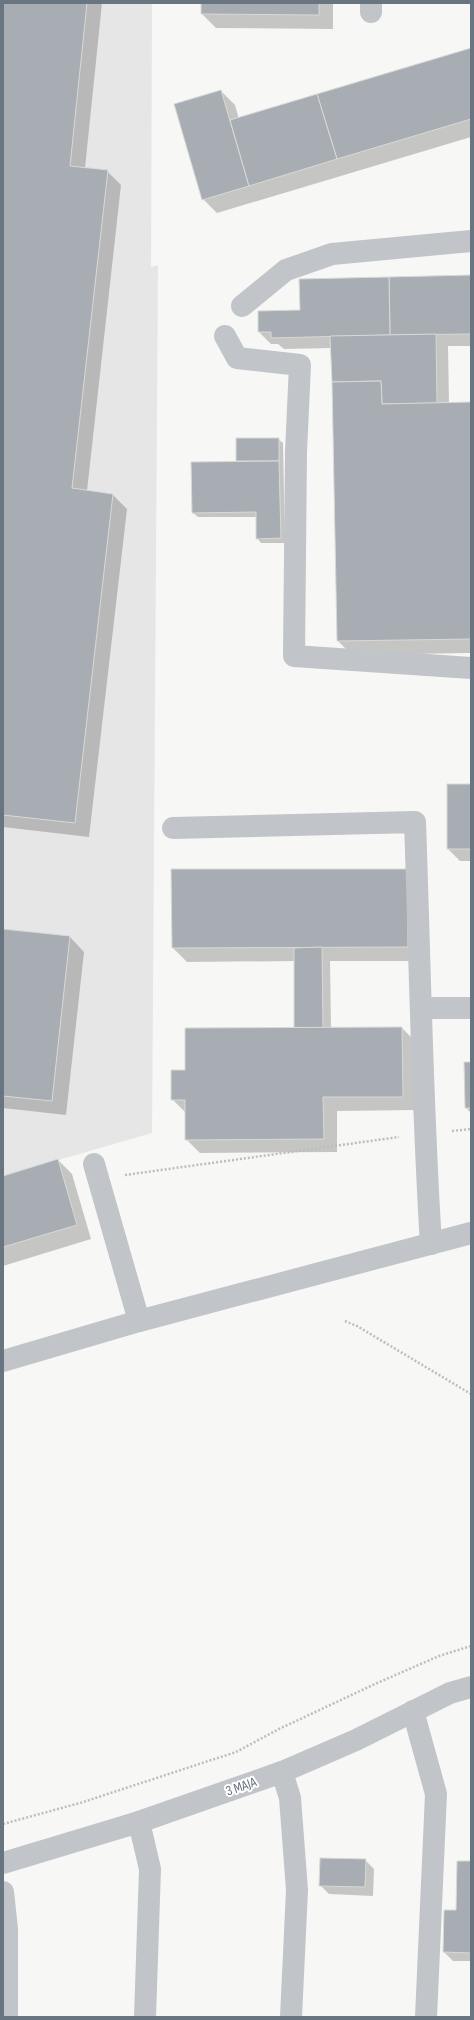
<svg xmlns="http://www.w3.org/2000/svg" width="474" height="2020" viewBox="0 0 474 2020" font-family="'Sofia Sans Condensed',sans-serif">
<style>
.built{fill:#e5e6e5}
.shadow{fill:#0003}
.building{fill:#a7adb3;stroke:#d9d9d7}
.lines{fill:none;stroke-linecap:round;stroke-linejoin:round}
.path{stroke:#bbbdc0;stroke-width:2.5;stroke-dasharray:2 2;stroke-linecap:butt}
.minor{stroke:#c1c4c8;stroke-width:22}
.labels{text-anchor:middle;stroke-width:4;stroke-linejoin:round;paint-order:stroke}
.street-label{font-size:14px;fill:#6a7582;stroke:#fff}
</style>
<rect width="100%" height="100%" fill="#f7f7f5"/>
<path class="built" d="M 3,3 L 152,3 L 151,267 L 158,265 L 152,1133 L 3,1176 Z"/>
<g class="shadow">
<path d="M 3,3 L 102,3 L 85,168 L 107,171 L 121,185 L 87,491 L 113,495 L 127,509 L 89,837 L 3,827 Z"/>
<path d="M 202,3 L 333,3 L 333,29 L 216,28 L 202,14 Z"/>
<path d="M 471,49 L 471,137 L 217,213 L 203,199 L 221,91 L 235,105 L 239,119 Z"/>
<path d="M 471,277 L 471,346 L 448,346 L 449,404 L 471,403 L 471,653 L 352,655 L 338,641 L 332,348 L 284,349 L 278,344 L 271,344 L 259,332 L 301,311 Z"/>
<path d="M 237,439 L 278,439 L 283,443 L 285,543 L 261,543 L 257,538 L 257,517 L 198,517 L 193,513 L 237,462 Z"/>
<path d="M 471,785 L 471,861 L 460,861 L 448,849 Z"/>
<path d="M 407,870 L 421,961 L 330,961 L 331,1028 L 402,1028 L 416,1042 L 416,1110 L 337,1111 L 337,1152 L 200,1153 L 186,1139 L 186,1113 L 172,1099 L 186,1071 L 295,1029 L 295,961 L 187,962 L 173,948 Z"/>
<path d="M 3,930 L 70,937 L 84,952 L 66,1115 L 3,1108 Z"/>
<path d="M 471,1063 L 471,1113 L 466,1108 Z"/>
<path d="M 58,1160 L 72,1174 L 91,1239 L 3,1266 L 3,1177 Z"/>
<path d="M 365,1860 L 374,1869 L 373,1896 L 329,1894 L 320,1885 Z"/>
<path d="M 471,1862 L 471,1961 L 453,1961 L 444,1952 Z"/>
</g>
<g class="building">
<path d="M 3,3 L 87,3 L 70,166 L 108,170 L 72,488 L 113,494 L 75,823 L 3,815 Z"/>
<path d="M 201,3 L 319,3 L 319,15 L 201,14 Z"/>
<path d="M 471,48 L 471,119 L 337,159 L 317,94 Z"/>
<path d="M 221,90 L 249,186 L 202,200 L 174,104 Z"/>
<path d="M 317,94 L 337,159 L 249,186 L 230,120 Z"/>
<path d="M 471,275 L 471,334 L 390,335 L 389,277 Z"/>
<path d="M 389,277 L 390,335 L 271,338 L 271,332 L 258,332 L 258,311 L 300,310 L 299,279 Z"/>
<path d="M 436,334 L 437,403 L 382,404 L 381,381 L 332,382 L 330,336 Z"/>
<path d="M 381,381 L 382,404 L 471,402 L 471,639 L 337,641 L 332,382 Z"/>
<rect x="236" y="438" width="43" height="23"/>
<path d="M 279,461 L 281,538 L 256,539 L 256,512 L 192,513 L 191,462 Z"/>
<rect x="447" y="784" width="24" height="65"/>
<path d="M 171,869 L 407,869 L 408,947 L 172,948 Z"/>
<path d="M 3,929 L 70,936 L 52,1101 L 3,1096 Z"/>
<path d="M 322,947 L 323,1028 L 294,1028 L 294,948 Z"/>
<path d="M 402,1027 L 403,1097 L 323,1097 L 324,1139 L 185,1140 L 185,1100 L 171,1100 L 171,1070 L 185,1070 L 185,1028 Z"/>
<path d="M 464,1062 L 471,1062 L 471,1108 L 465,1108 Z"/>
<path d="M 58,1159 L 77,1225 L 3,1247 L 3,1176 Z"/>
<path d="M 320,1858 L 366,1859 L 365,1887 L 319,1886 Z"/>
<path d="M 457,1861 L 471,1861 L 471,1953 L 443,1952 L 444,1910 L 456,1910 Z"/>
</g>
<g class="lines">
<g class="path">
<path d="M 452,1131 L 471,1129"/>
<path d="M 125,1175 L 399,1137"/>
<path d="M 345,1321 L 357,1326 L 471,1394"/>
<path d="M 3,1824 L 80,1803 L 236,1752 L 279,1729 L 375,1684 L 439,1656 L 471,1646"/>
</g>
<g class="minor">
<path d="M 371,12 L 371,3"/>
<path d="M 242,306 L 286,270 L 332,254 L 471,241"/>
<path d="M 225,336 L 237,358 L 300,365 L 296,452 L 294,656 L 471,668"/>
<path d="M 173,828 L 415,822 C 420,963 422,1103 431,1244"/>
<path d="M 422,1008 L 471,1008"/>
<path d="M 94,1164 L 139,1321"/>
<path d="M 3,1361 L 139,1321 L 471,1233"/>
<path d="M 413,1711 L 436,1794 L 426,2017"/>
<path d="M 282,1772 L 290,1798 L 297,1890 L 291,2017"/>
<path d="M 139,1822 L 150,1869 L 145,2017"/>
<path d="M 3,1863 L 139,1822 L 282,1772 L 356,1740 L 450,1693 L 471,1687"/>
<path d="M 3,1892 L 7,1929 L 7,2017"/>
</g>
</g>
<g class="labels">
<g class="street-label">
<text transform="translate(241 1786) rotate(-19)" y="5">3 MAJA</text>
</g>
</g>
<rect width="474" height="2020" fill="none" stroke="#6a7582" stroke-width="8"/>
</svg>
